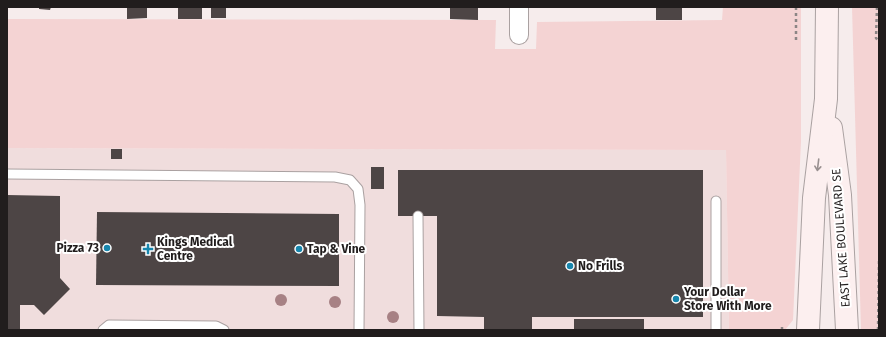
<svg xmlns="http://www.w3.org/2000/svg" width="886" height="337" viewBox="0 0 886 337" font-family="'Fira Sans',sans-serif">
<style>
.built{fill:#f0dddd}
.green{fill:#f4d3d3}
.building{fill:#4d4545}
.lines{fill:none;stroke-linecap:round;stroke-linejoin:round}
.lane-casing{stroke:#aaa1a1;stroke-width:11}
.street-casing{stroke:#aaa1a1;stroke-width:20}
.secondary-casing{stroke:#aaa1a1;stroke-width:24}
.path{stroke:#8c8585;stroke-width:2.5;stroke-dasharray:3 3;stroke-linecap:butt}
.lane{stroke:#fff;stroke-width:9}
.street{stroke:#fff;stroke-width:18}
.secondary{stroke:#fcefef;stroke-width:22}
.tree{fill:#a78184}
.oneway{stroke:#999090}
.poi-dot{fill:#1786ad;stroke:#fff;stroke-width:1.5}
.labels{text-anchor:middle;stroke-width:4;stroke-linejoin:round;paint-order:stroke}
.street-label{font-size:12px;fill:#211d1d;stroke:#fff}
.poi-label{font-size:12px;font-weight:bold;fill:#211d1d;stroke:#fff;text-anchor:start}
</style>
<rect width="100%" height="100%" fill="#f6ecec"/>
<path class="built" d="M 7,148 L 726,150 L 729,330 L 7,330 Z"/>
<g class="green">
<path d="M 723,7 L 801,7 L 801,141 L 793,320 L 785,330 L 729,330 L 726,150 L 7,148 L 7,19 L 496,20 L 495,49 L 536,49 L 537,22 L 722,20 Z"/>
<path d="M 852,7 L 879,7 L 879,330 L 861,330 Z"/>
</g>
<g class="building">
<path d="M 39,7 L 51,7 L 50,10 L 39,9 Z"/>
<path d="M 127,7 L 147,7 L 147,18 L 127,19 Z"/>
<rect x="178" y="7" width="24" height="12"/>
<rect x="211" y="7" width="15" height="11"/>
<path d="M 450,7 L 478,7 L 478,20 L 450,19 Z"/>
<rect x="656" y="7" width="26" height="13"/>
<rect x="111" y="149" width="11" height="10"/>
<rect x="371" y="167" width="13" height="22"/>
<path d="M 398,170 L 703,170 L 703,317 L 532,317 L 532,329 L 484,329 L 484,317 L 437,316 L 437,216 L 398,216 Z"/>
<path d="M 7,195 L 60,196 L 60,278 L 70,289 L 44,315 L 34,305 L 20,305 L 20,330 L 7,330 Z"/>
<path d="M 97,212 L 339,214 L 339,286 L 96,285 Z"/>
<rect x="574" y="319" width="70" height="11"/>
</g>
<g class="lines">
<g class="lane-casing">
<g id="lane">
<path d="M 7,174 L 335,177 L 350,180 L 358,189 L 360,205 L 359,330"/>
<path d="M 418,216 L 419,330"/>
<path d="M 103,330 L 109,325 L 216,326 L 224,330"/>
<path d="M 716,330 L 716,201"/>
</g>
</g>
<g class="street-casing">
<path id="street" d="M 519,35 L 519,7"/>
</g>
<g class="secondary-casing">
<g id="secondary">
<path d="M 831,128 L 840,195 L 847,330"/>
<path d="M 808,330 L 814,198 L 826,99 L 827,7"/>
</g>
</g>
<g class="path">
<path d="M 796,7 L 796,41"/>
<path d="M 877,7 L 876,38 L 879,42"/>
<path d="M 782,327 L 782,330"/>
<path d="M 878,330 L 879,260"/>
</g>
<use href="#lane" class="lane"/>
<use href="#street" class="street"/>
<use href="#secondary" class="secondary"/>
</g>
<g class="tree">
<circle cx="281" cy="300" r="6"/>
<circle cx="335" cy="302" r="6"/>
<circle cx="393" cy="317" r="6"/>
</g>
<defs><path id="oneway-shaft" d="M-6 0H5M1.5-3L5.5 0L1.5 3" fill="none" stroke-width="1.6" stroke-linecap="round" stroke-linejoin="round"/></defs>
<use class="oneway" href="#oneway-shaft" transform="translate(818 165) rotate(97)"/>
<g class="poi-dot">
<circle cx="107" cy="248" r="4"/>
<path d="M146 243h4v4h4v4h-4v4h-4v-4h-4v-4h4z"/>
<circle cx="299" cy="249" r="4"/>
<circle cx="570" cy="266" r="4"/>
<circle cx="676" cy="299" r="4"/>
</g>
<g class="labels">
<g class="street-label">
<text transform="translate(841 238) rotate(-94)" y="4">EAST LAKE BOULEVARD SE</text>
</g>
<g class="poi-label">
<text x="157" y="246">Kings Medical<tspan x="157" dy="14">Centre</tspan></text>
<text x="99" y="252" text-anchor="end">Pizza 73</text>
<text x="307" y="253">Tap &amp; Vine</text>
<text x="578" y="270">No Frills</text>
<text x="684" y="296">Your Dollar<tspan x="684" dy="14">Store With More</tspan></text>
</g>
</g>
<rect width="886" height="337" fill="none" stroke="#211d1d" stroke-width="16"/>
</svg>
